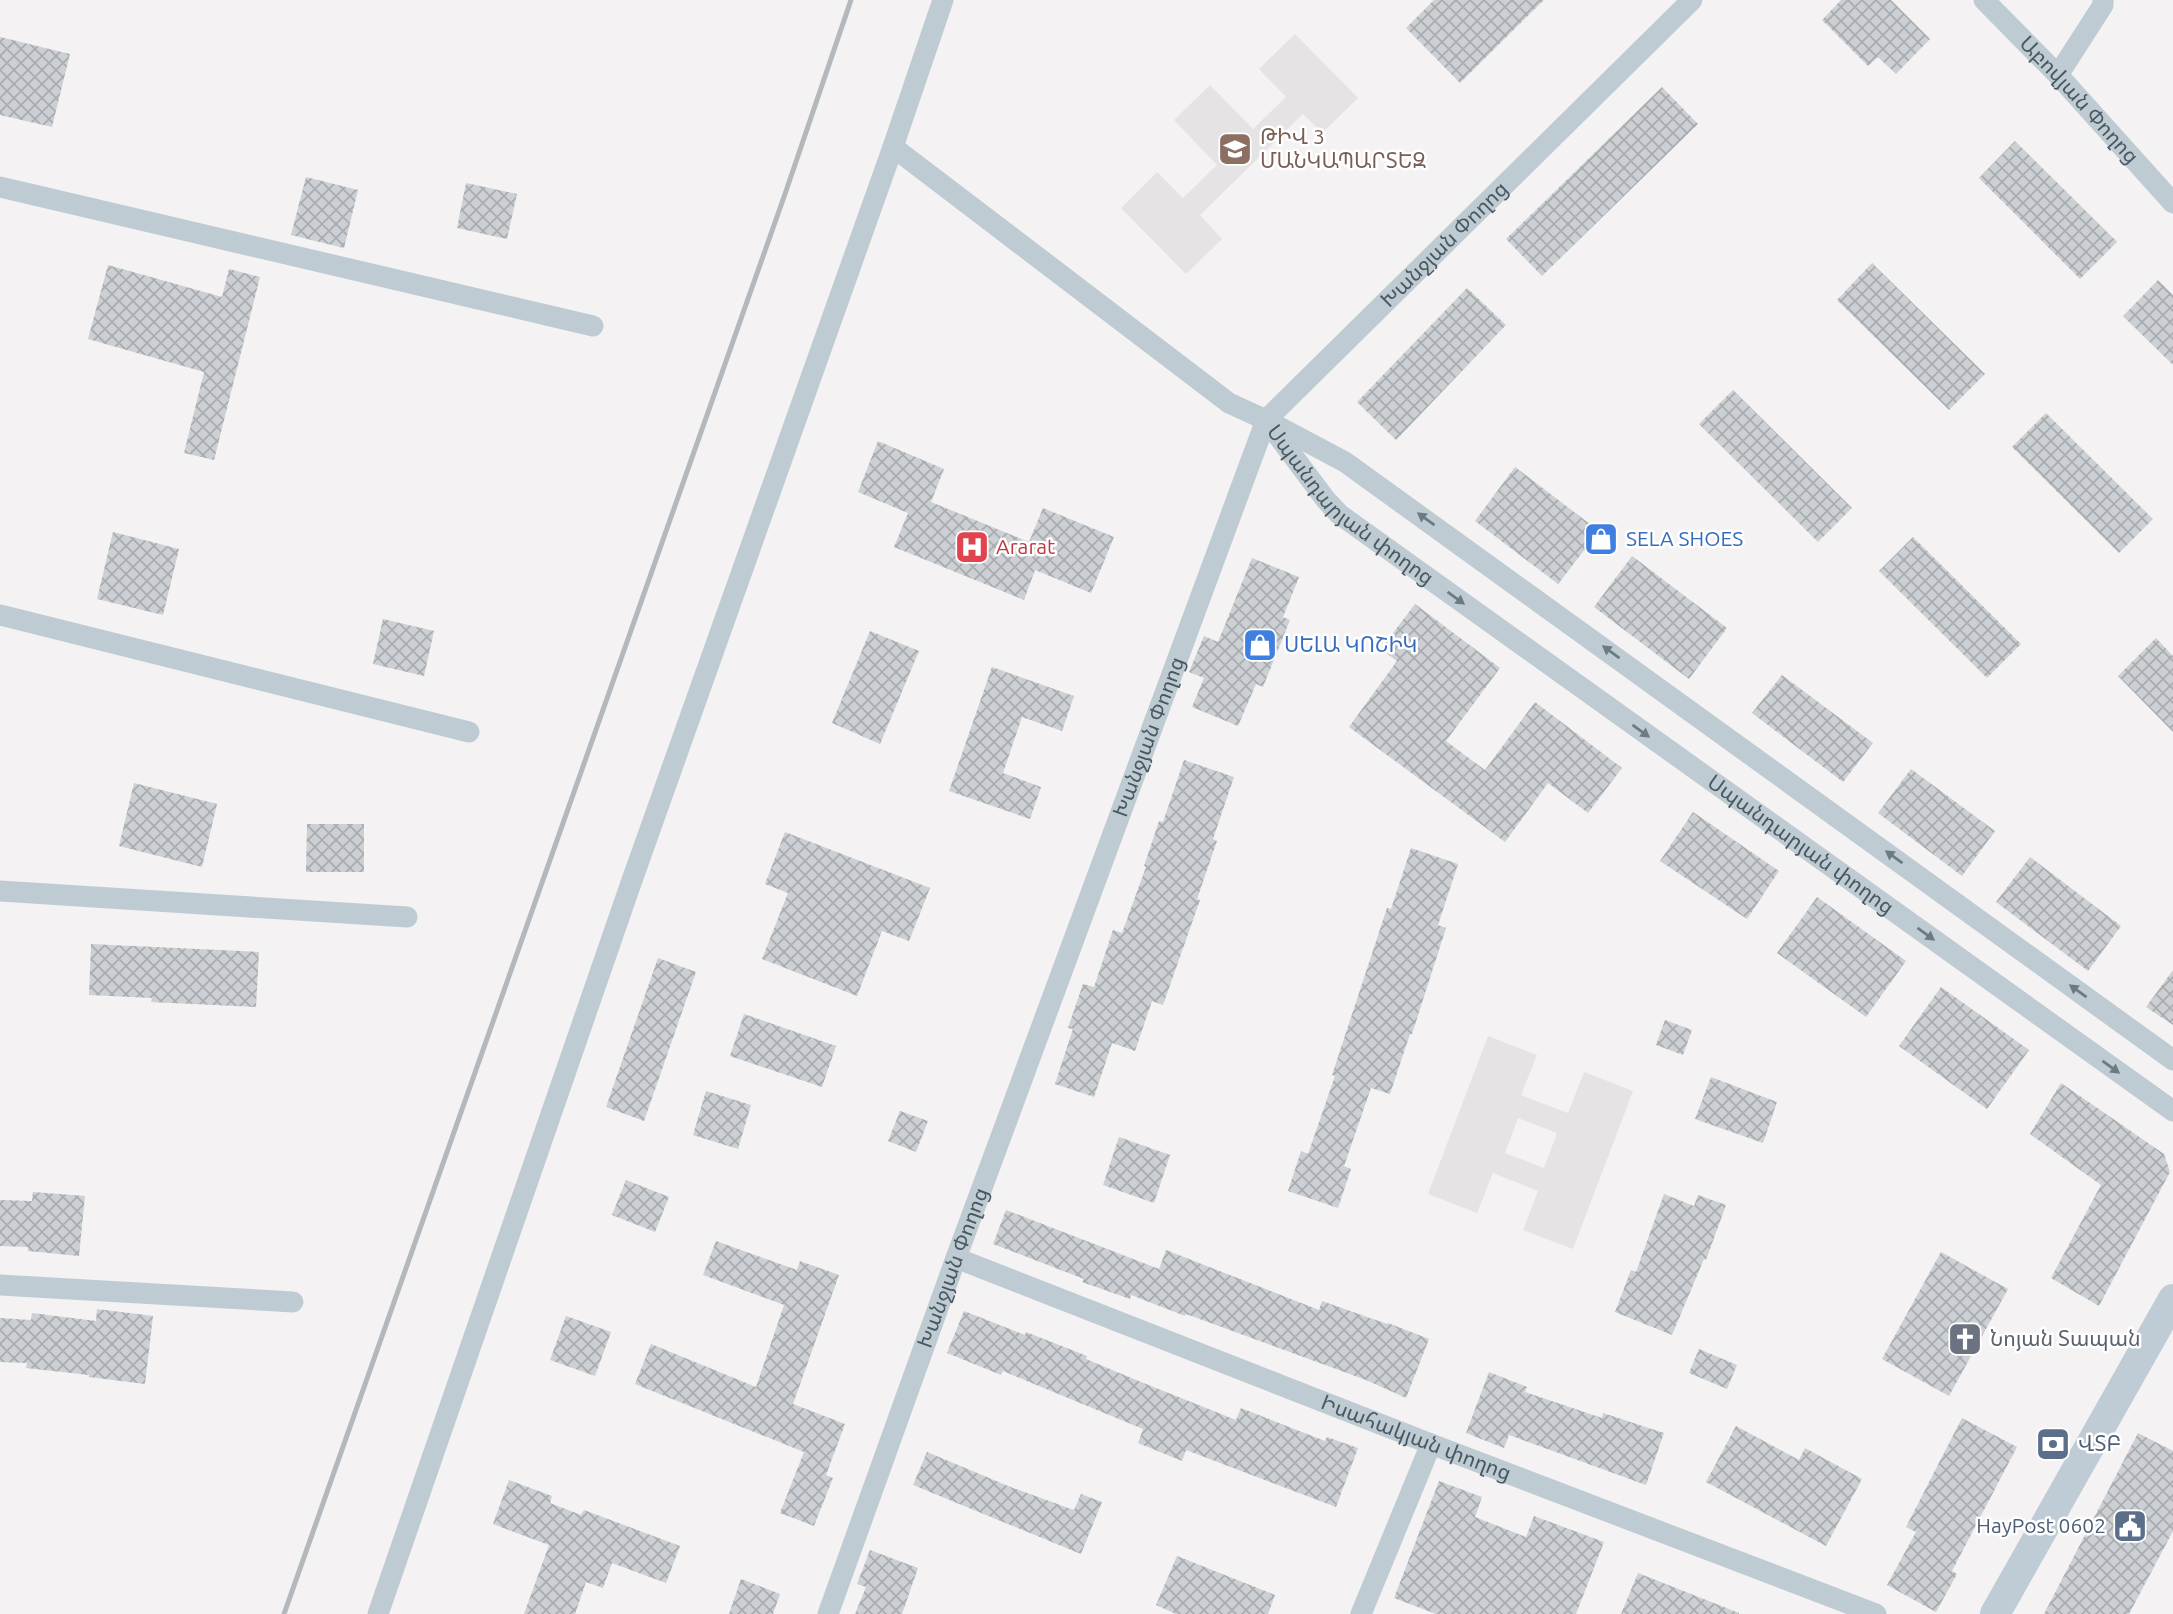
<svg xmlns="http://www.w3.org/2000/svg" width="2173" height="1614" viewBox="0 0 2173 1614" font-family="Ubuntu,'Noto Sans Armenian',sans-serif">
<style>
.education{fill:#e5e3e4;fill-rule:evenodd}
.building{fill:url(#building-cross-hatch)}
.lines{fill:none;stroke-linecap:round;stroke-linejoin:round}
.minor{stroke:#bfcbd2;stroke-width:21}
.secondary{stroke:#bfccd6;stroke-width:30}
.rail{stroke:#b4b8bc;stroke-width:5}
.oneway{fill:#6c7a83}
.labels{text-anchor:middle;stroke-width:5;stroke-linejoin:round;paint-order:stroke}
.street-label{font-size:21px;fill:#495861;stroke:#fff}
.education-label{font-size:21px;fill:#785e54;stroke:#fff;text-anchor:start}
.shop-label{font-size:21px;fill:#366cbe;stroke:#fff;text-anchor:start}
.health-label{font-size:21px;fill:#be3a42;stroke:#fff;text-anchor:start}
.worship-label{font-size:21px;fill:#5b616d;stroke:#fff;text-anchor:start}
.service-label{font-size:21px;fill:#4e5e75;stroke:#fff;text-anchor:start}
</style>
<defs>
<pattern id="building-cross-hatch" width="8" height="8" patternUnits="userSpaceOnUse" patternTransform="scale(1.75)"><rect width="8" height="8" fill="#ccd0d4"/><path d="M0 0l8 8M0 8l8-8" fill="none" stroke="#a8acaf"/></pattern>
</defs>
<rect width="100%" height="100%" fill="#f4f2f2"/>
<g class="education">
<path d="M 1295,34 L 1358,98 L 1322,133 L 1303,114 L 1200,215 L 1222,239 L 1186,274 L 1121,208 L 1157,172 L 1183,198 L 1217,165 L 1174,120 L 1210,85 L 1253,129 L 1286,97 L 1259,69 Z"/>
<path d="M 1488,1036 L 1537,1055 L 1521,1095 L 1568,1113 L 1584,1072 L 1633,1091 L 1573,1249 L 1523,1230 L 1538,1191 L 1493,1173 L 1477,1213 L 1428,1194 ZM 1518,1118 L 1557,1133 L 1544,1168 L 1505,1153 Z"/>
</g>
<g class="building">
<path d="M 1434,0 L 1544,0 L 1460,83 L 1406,28 Z"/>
<path d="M 1841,0 L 1891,0 L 1930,39 L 1896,74 L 1878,57 L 1868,66 L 1822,20 Z"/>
<path d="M 0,37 L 70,54 L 52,127 L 0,115 Z"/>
<path d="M 1662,87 L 1698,124 L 1542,276 L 1506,239 Z"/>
<path d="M 2015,141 L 2117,242 L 2080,279 L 1979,178 Z"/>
<path d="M 306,177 L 358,190 L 344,248 L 291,235 Z"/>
<path d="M 466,183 L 517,194 L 507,239 L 457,228 Z"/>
<path d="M 1872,263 L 1985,374 L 1949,410 L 1837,300 Z"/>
<path d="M 108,265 L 222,297 L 229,269 L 260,277 L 214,460 L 184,453 L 204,372 L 88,339 Z"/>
<path d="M 2158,280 L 2173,295 L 2173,365 L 2123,316 Z"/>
<path d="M 1467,288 L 1506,325 L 1396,440 L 1357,402 Z"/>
<path d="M 1733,390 L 1852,508 L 1818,542 L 1699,424 Z"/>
<path d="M 2046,413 L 2153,519 L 2119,553 L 2012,447 Z"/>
<path d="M 878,441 L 944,469 L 931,502 L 1029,542 L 1043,508 L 1114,537 L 1091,593 L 1035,570 L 1024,600 L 894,547 L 908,513 L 858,492 Z"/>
<path d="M 1515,467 L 1599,531 L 1558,584 L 1475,521 Z"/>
<path d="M 113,532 L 179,549 L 163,615 L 97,599 Z"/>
<path d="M 1913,537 L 2021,644 L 1987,678 L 1879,571 Z"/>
<path d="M 1632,556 L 1727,628 L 1689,679 L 1594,607 Z"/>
<path d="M 1252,558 L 1299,577 L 1283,617 L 1290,620 L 1263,687 L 1256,684 L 1238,726 L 1192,707 L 1204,678 L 1189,672 L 1204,636 L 1218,642 Z"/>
<path d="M 1415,604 L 1500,668 L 1446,741 L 1485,770 L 1535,702 L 1622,768 L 1588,813 L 1548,783 L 1505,842 L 1349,727 L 1397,661 L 1381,649 Z"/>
<path d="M 383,619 L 434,631 L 424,676 L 373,664 Z"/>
<path d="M 870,631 L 919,651 L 880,744 L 832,723 Z"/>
<path d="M 2156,638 L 2173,656 L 2173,732 L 2118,676 Z"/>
<path d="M 992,667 L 1074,696 L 1062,731 L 1022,717 L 1003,773 L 1041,787 L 1030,819 L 949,791 Z"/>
<path d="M 1782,675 L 1873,743 L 1843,782 L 1752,713 Z"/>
<path d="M 1184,760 L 1234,777 L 1213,839 L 1217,841 L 1197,899 L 1200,900 L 1163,1005 L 1152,1001 L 1135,1051 L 1112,1043 L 1094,1097 L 1055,1084 L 1073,1029 L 1068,1028 L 1083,984 L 1094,987 L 1113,930 L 1122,933 L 1146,867 L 1144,866 L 1159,821 L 1163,822 Z"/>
<path d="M 1911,769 L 1995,831 L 1962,876 L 1878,813 Z"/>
<path d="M 134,783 L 217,804 L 202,867 L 119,846 Z"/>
<path d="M 1693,812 L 1779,871 L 1747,919 L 1660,861 Z"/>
<path d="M 307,824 L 364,824 L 364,872 L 306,872 Z"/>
<path d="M 785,832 L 930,888 L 909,941 L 882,931 L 857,996 L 762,959 L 788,893 L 765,884 Z"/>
<path d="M 1411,848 L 1458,864 L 1438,925 L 1446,928 L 1412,1034 L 1410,1034 L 1390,1094 L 1371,1088 L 1344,1166 L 1351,1169 L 1338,1208 L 1288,1191 L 1301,1151 L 1308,1154 L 1335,1076 L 1332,1075 L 1387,908 L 1391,909 Z"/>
<path d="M 2030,857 L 2121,926 L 2088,971 L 1996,902 Z"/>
<path d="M 1817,897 L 1906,961 L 1866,1017 L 1777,953 Z"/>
<path d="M 91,944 L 259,952 L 256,1007 L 151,1002 L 152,998 L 89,995 Z"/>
<path d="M 658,958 L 696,972 L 644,1121 L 606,1107 Z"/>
<path d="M 2173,970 L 2173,1025 L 2146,1007 Z"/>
<path d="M 1941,987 L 2029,1050 L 1987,1109 L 1899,1046 Z"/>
<path d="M 744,1014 L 836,1046 L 822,1087 L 730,1056 Z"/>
<path d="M 1665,1020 L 1692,1030 L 1683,1055 L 1656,1045 Z"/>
<path d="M 1711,1077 L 1777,1102 L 1763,1143 L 1695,1119 Z"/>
<path d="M 2061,1083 L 2164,1154 L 2170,1172 L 2099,1306 L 2051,1278 L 2101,1185 L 2030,1134 Z"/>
<path d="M 706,1091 L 751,1105 L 738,1149 L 693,1135 Z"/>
<path d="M 900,1111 L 928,1121 L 916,1152 L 888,1141 Z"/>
<path d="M 1119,1137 L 1170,1155 L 1154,1203 L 1103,1185 Z"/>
<path d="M 626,1180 L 669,1197 L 655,1232 L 612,1215 Z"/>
<path d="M 33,1192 L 85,1196 L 79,1256 L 28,1251 L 28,1247 L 0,1246 L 0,1200 L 32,1201 Z"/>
<path d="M 1664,1194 L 1694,1206 L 1698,1195 L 1726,1205 L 1706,1260 L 1704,1259 L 1672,1335 L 1615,1312 L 1631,1270 L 1636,1272 Z"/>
<path d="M 1006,1210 L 1159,1269 L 1166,1250 L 1319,1310 L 1322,1301 L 1387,1324 L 1388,1323 L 1429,1339 L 1406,1398 L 1366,1380 L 1186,1314 L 1185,1316 L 1131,1295 L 1130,1299 L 1082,1282 L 1084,1279 L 993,1244 Z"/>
<path d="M 716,1241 L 797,1270 L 800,1261 L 839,1275 L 793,1404 L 845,1424 L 826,1475 L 833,1478 L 814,1526 L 780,1513 L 804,1452 L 635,1384 L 651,1344 L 756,1387 L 784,1305 L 703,1275 Z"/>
<path d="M 1941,1252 L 2008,1289 L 1949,1396 L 1882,1359 Z"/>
<path d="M 97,1309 L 153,1316 L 145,1384 L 89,1377 L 89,1375 L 26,1368 L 27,1363 L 0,1362 L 0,1318 L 31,1320 L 32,1313 L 96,1321 Z"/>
<path d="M 964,1311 L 1025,1335 L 1026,1332 L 1087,1356 L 1086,1359 L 1141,1382 L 1236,1420 L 1241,1408 L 1325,1441 L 1327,1437 L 1358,1448 L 1336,1507 L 1186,1450 L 1182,1461 L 1138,1443 L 1143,1429 L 1003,1371 L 1001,1375 L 947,1353 Z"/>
<path d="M 566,1316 L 611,1332 L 595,1376 L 550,1360 Z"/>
<path d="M 1699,1349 L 1737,1365 L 1727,1389 L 1689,1373 Z"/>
<path d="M 1489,1372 L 1527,1387 L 1525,1392 L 1602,1418 L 1603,1413 L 1664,1433 L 1646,1485 L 1509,1435 L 1504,1448 L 1466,1433 Z"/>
<path d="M 1962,1418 L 2017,1447 L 1952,1571 L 1957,1574 L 1936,1612 L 1887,1585 L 1916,1532 L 1906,1527 Z"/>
<path d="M 1736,1426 L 1799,1460 L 1805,1448 L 1862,1479 L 1826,1546 L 1706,1482 Z"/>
<path d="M 2138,1433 L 2173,1451 L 2173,1531 L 2129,1614 L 2044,1614 Z"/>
<path d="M 927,1452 L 1013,1488 L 1074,1510 L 1081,1494 L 1102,1502 L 1081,1554 L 913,1485 Z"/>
<path d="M 509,1480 L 552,1496 L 550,1503 L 581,1515 L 584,1510 L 680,1546 L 666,1583 L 612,1563 L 603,1588 L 586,1582 L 575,1614 L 524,1614 L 549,1545 L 493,1524 Z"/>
<path d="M 1439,1481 L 1482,1497 L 1475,1517 L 1526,1537 L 1534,1516 L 1604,1542 L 1576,1614 L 1436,1614 L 1394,1598 Z"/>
<path d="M 870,1550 L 918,1568 L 902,1614 L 855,1614 L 866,1587 L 857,1584 Z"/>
<path d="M 1177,1556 L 1275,1595 L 1268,1614 L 1176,1614 L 1156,1605 Z"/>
<path d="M 1638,1573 L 1739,1613 L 1739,1614 L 1621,1614 Z"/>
<path d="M 741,1579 L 780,1594 L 773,1614 L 729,1614 Z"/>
</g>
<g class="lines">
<g class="minor">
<path id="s1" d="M 1984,0 L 2058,75 L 2173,203"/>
<path d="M 2058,75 L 2103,5 L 2103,0"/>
<path d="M 893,147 L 1229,403 L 1266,420 L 1345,462 L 2173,1060"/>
<path d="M 0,187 L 593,326"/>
<path id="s2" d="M 1269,424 L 1326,500 L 1339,514 L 2173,1111"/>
<path d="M 0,615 L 469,732"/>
<path d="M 0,891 L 407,917"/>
<path id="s3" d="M 956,1258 L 1431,1444 L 1876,1614"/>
<path d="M 0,1285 L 293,1302"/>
<path d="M 378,1614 L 631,883 L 893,147 L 943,0"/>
<path id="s4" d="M 828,1614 L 956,1258 L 1266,420 L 1692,0"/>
<path d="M 1361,1614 L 1431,1444"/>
</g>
<path class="secondary" d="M 1995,1614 L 2173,1299"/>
<path class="rail" d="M 284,1614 L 785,194 L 851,0"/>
</g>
<defs><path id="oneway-solid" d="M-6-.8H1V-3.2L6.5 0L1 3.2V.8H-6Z" transform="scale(1.75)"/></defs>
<g class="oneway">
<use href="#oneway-solid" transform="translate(1426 519) rotate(-144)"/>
<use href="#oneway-solid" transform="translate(1456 598) rotate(36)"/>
<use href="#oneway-solid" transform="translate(1611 652) rotate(-144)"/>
<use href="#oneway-solid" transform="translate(1641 731) rotate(36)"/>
<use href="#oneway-solid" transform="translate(1894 857) rotate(-144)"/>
<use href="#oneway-solid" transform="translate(1926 934) rotate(36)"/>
<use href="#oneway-solid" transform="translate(2078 991) rotate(-144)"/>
<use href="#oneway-solid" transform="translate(2111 1067) rotate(36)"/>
</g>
<defs>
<g id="school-square" transform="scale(1.75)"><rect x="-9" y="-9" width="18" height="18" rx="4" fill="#8d6e63" stroke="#fff"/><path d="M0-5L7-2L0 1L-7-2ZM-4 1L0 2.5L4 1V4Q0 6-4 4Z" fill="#fff"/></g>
<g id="shop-square" transform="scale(1.75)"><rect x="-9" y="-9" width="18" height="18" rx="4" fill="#3f7fe0" stroke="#fff"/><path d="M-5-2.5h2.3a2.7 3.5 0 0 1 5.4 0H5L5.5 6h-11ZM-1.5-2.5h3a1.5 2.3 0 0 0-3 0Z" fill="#fff"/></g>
<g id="hospital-square" transform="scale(1.75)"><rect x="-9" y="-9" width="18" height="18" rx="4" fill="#e0444e" stroke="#fff"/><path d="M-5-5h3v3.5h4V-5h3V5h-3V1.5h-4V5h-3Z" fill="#fff"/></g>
<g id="church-square" transform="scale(1.75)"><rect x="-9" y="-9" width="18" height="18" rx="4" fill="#6b7280" stroke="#fff"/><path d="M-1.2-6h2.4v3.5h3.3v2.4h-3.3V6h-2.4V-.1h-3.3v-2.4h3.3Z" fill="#fff"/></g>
<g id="bank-square" transform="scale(1.75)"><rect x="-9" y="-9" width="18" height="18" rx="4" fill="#5c6f8a" stroke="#fff"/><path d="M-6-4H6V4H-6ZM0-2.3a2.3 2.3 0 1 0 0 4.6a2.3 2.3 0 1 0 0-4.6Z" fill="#fff"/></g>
<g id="civic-square" transform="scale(1.75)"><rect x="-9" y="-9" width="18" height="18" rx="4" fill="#5c6f8a" stroke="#fff"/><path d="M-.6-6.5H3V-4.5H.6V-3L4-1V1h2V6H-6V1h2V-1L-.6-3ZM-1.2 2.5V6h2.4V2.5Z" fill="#fff"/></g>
</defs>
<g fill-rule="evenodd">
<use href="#school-square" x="1235" y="149"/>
<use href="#shop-square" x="1601" y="539"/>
<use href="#hospital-square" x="972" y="547"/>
<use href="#shop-square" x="1260" y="645"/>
<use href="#church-square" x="1965" y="1339"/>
<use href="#bank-square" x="2053" y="1444"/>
<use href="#civic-square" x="2130" y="1526"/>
</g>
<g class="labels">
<g class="street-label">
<text dy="7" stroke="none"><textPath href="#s1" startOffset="138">Աբովյան Փողոց</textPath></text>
<text dy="7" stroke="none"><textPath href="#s4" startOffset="1522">Խանջյան Փողոց</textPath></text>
<text dy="7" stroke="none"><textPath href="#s2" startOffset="116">Սպանդարյան փողոց</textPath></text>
<text dy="7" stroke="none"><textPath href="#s4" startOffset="934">Խանջյան Փողոց</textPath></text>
<text dy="7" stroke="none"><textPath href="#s2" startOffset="682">Սպանդարյան փողոց</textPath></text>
<text dy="7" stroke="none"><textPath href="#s4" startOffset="368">Խանջյան Փողոց</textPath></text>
<text dy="7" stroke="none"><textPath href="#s3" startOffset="494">Իսահակյան փողոց</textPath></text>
</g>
<g class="education-label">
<text x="1260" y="144">ԹԻՎ 3<tspan x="1260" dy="24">ՄԱՆԿԱՊԱՐՏԵԶ</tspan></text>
</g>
<g class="shop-label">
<text x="1626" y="546">SELA SHOES</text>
<text x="1284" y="652">ՍԵԼԱ ԿՈՇԻԿ</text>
</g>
<g class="health-label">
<text x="996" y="554">Ararat</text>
</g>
<g class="worship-label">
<text x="1990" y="1346">Նոյան Տապան</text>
</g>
<g class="service-label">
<text x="2078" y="1451">ՎՏԲ</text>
<text x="2106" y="1533" text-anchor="end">HayPost 0602</text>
</g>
</g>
</svg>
